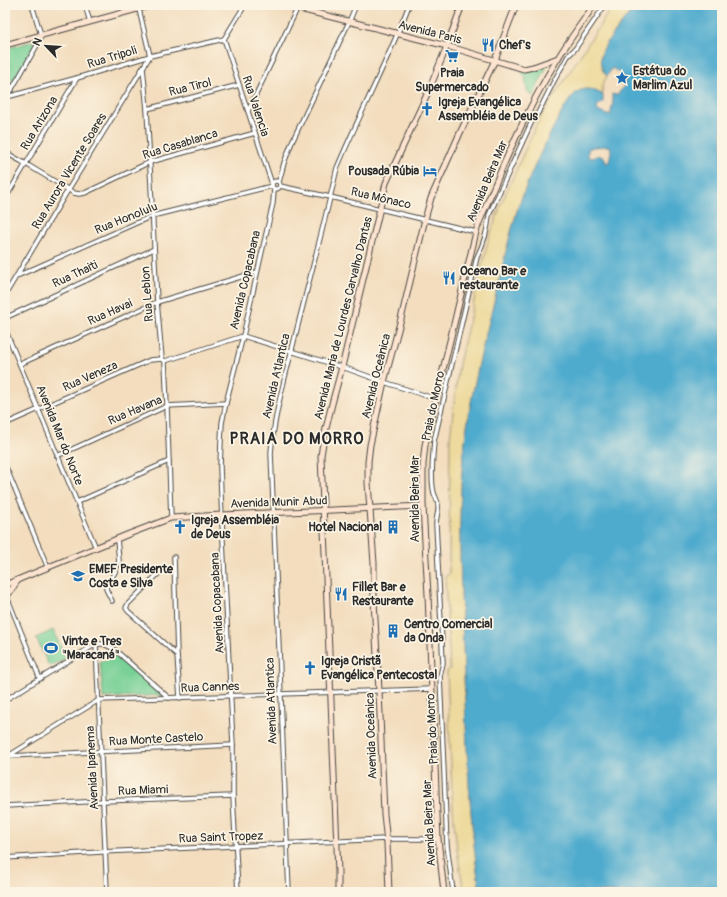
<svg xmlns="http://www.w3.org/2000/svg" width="727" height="897" viewBox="0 0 727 897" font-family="Pangolin,sans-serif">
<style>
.green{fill:#77d096;stroke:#517e60}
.sand{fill:#eeda9e;stroke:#8c8264}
.water{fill:#50abce;stroke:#3e6b7c;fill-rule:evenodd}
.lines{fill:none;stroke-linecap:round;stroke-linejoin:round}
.street-casing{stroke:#494641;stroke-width:5.5}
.secondary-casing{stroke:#494641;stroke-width:7}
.street{stroke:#fff;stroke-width:3.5}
.secondary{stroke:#fde4d0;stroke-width:5}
.labels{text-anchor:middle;stroke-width:3.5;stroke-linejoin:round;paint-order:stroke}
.street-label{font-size:12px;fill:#2b2b2b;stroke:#fcf5e5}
.poi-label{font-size:12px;font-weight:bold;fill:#2b2b2b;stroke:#fcf5e5;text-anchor:start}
.district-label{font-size:16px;font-weight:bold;letter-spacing:1px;fill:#2b2b2b;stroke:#fcf5e5}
</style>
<rect width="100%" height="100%" fill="#fcf5e5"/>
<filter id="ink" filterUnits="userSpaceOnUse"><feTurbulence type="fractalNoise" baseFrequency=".025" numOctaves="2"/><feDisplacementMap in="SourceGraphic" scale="8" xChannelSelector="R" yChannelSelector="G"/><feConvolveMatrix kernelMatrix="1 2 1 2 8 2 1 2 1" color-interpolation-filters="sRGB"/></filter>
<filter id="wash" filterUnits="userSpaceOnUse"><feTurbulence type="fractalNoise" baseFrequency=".012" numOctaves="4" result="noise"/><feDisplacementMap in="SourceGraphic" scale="16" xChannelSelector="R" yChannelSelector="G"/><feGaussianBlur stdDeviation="0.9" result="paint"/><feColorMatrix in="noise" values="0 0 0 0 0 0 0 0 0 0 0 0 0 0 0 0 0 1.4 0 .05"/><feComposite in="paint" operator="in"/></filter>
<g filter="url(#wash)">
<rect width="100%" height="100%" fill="#f3ddbe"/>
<g class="green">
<path d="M 33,41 L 35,43 L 36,45 L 16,79 L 14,81 L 11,80 L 5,68 L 5,49 Z"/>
<path d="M 548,64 L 533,96 L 527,91 L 525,77 L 521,71 L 532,71 Z"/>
<path d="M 53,630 L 66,659 L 49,666 L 36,638 Z"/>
<path d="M 113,651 L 163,695 L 103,698 L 100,661 L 106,660 Z"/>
</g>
<path class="sand" d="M 613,5 L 636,5 C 630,12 625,20 619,27 C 608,41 591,59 607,76 L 602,86 L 603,95 C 582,82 574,92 563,110 C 558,119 553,128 549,137 C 536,161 526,186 517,211 C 509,237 503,264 497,290 C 484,342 470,395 464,449 C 456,524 462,600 464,675 C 467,748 469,820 480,892 L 464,892 L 458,857 L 454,822 L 452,793 L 447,671 L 450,669 L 445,577 L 449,574 L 450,439 L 454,403 L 459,364 L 488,241 L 501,204 L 538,121 Z"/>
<path class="water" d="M 636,5 L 722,5 L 722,892 L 480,892 C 469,820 467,748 464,675 C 462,600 456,524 464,449 C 470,395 484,342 497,290 C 503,263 509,237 517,211 C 526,185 536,161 549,136 C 553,128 558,119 563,110 C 574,92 582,82 603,95 L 603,102 L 598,105 L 597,109 L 599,112 L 604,112 L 607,115 L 610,115 C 612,111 611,107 613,103 L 612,98 L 612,94 L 617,95 C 619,92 623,89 624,86 C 628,77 618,72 612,68 L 607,76 C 592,60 606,43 617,30 C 623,21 630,13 636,5 ZM 610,146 L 611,151 L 609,162 L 606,163 L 605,158 L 598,155 L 593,158 L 588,157 L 588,149 L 593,147 Z"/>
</g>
<g filter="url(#ink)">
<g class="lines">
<g class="street-casing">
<g id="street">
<path d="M 85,5 L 90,22"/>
<path d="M 224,39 L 272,184"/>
<path d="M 224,39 L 245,5"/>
<path d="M 143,68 L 147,109 L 157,302 L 162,359 L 165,361 L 167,406 L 171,518"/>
<path d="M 5,75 L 12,90"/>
<path d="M 7,97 L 77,78 L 150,56 L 224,39"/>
<path d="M 5,101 L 39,42 L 41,35 L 32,5"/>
<path d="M 147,109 L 239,85"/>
<path d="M 248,111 L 299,5"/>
<path d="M 5,152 L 26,164 L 74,193 L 79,194 L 85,193 L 150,162 L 255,133"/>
<circle cx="276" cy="185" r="4"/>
<path d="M 279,182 L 284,163 L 292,142 L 349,22 L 356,5"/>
<path d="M 280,186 L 330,197 L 476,232"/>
<path d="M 5,199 L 77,78"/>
<path d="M 17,276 L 152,216 L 272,186"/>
<path d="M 5,295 L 68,190 L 150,56 L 138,5"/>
<path d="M 5,318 L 154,249"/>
<path d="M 5,329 L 96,548"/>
<path d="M 165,361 L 243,336 L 348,369 L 384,382 L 436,399"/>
<path d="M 20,364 L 157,302 L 257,272"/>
<path d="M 5,424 L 150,360 L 162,359"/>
<path d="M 57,456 L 167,406 L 226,403"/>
<path d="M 5,465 L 48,568"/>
<path d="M 77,502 L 169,461"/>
<path d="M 174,557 L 177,655 L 180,698"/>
<path d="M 174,568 L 165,570 L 160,572 L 128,604 L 126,608 L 128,611 L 177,655"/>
<path d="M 5,592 L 40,679"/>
<path d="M 112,601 L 106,589 L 107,585 L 115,572 L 119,561 L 117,539"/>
<path d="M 96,644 L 107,892"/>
<path d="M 96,644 L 104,644 L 114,649 L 169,698"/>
<path d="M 5,700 L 96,644"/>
<path d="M 10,756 L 233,745"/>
<path d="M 5,758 L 99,700 L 432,689"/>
<path d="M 5,806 L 103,801 L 233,796"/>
<path d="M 5,858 L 101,852 L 386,839 L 438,839"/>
<path d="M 238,892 L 233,796 L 233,745 L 222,520 L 220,467 L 221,441 L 222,423 L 226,403 L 243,336 L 273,203 L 274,189"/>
<path d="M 289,892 L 271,453 C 274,414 286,375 295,337 C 309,281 324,225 337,168 C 360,113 388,61 409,5"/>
<path d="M 453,892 L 447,845 L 440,676 L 443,663 L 436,524 C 436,517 439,512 438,505 C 438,500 435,497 434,493 C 430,478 433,456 434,441 L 477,257 C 483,245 488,229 489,215 L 533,119 L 538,113 L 554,81 L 568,56 L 575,49 L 605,5"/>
</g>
</g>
<g class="secondary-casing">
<g id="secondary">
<path d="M 284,5 L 447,46 L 524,69 L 533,67 L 558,58"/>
<path d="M 5,45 L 152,5"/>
<path d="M 5,585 L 129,534 L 171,518 L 222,515 L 423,506"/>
<path d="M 5,599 L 18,580"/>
<path d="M 338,892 L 338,872 L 321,456 C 325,425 334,397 342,367 L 386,183 L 429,90 L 445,51 L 462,5"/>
<path d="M 389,892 L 387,843 L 384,814 L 379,691 L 374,601 L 374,563 L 368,483 L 368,462 L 370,445 L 384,382 L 402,315 L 425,219 L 431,198 L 460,133 L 495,60 L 516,5"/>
<path d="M 444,892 L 438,839 L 428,595 L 423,506 L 423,464 L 425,445 L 430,424 L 476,232 L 479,223 C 502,167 526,110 558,58 C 569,40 582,23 594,5"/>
</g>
</g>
<use href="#street" class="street"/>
<use href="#secondary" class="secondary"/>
</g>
</g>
<defs>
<g id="restaurant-bare" transform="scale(1.08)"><path d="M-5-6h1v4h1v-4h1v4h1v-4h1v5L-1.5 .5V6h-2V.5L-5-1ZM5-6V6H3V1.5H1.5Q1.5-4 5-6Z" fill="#1f6fb2" stroke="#fcf5e5" stroke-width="2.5" paint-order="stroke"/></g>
<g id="supermarket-bare" transform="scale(1.08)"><path d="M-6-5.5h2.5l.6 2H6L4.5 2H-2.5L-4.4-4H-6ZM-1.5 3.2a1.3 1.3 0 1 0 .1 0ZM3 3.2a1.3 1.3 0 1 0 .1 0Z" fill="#1f6fb2" stroke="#fcf5e5" stroke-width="2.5" paint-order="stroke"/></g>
<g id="sight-bare" transform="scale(1.08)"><path d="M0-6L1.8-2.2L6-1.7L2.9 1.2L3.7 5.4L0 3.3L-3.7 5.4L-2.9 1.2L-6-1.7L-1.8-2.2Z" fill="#1f6fb2" stroke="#fcf5e5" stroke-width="2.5" paint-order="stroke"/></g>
<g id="church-bare" transform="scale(1.08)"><path d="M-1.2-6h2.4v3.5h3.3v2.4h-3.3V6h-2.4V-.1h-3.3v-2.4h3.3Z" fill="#1f6fb2" stroke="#fcf5e5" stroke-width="2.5" paint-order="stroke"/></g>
<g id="hotel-bare" transform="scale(1.08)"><path d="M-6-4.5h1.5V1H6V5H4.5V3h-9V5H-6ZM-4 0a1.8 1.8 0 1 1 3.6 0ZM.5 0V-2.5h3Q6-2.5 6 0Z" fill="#1f6fb2" stroke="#fcf5e5" stroke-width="2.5" paint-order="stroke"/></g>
<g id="building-bare" transform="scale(1.08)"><path d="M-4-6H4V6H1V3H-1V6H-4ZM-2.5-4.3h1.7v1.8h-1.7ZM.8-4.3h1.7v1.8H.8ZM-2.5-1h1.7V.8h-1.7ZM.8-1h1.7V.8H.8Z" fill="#1f6fb2" stroke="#fcf5e5" stroke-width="2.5" paint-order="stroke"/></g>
<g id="school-bare" transform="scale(1.08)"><path d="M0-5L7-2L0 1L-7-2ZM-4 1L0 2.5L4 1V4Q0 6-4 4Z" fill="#1f6fb2" stroke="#fcf5e5" stroke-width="2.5" paint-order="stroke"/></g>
<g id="stadium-bare" transform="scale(1.08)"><path d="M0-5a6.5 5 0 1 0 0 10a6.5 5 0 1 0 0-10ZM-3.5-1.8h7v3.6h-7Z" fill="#1f6fb2" stroke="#fcf5e5" stroke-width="2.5" paint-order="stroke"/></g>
</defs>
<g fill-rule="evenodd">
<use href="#restaurant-bare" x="488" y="45"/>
<use href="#supermarket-bare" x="452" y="56"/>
<use href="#sight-bare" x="622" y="78"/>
<use href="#church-bare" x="427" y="109"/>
<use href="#hotel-bare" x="430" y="171"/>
<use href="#restaurant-bare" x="449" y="278"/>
<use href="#church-bare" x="180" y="527"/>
<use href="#building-bare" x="393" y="527"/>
<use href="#school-bare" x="78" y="576"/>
<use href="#restaurant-bare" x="341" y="594"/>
<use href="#building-bare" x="393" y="631"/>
<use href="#stadium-bare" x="51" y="648"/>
<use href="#church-bare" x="310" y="668"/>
</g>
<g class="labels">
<g class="street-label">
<text transform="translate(430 32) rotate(14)" y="4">Avenida Paris</text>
<text transform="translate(112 57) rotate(-17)" y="4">Rua Tripoli</text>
<text transform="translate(190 87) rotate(-14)" y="4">Rua Tirol</text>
<text transform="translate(256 106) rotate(72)" y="4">Rua Valencia</text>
<text transform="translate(39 123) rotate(-59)" y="4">Rua Arizona</text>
<text transform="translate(180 144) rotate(-17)" y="4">Rua Casablanca</text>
<text transform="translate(69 171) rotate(-59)" y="4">Rua Aurora Vicente Soares</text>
<text transform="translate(487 181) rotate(-67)" y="4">Avenida Beira Mar</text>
<text transform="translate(381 198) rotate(13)" y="4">Rua Mônaco</text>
<text transform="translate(126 218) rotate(-22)" y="4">Rua Honolulu</text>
<text transform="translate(75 274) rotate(-25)" y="4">Rua Thaiti</text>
<text transform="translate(245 280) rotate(-77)" y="4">Avenida Copacabana</text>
<text transform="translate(147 294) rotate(-94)" y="4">Rua Leblon</text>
<text transform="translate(110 312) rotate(-24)" y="4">Rua Havai</text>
<text transform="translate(343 318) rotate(-76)" y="4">Avenida Maria de Lourdes Carvalho Dantas</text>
<text transform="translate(90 376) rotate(-24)" y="4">Rua Veneza</text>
<text transform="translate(276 376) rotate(-77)" y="4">Avenida Atlantica</text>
<text transform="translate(376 376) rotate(-76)" y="4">Avenida Oceânica</text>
<text transform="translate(433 406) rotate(-78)" y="4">Praia do Morro</text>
<text transform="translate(135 410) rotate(-23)" y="4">Rua Havana</text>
<text transform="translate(60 435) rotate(68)" y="4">Avenida Mar do Norte</text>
<text transform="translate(415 499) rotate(-90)" y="4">Avenida Beira Mar</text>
<text transform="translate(279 502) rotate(-2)" y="4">Avenida Munir Abud</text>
<text transform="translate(217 603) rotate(-93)" y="4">Avenida Copacabana</text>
<text transform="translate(210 687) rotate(-2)" y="4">Rua Cannes</text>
<text transform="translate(271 701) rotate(-92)" y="4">Avenida Atlantica</text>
<text transform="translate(432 729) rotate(-93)" y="4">Praia do Morro</text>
<text transform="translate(371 736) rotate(-92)" y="4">Avenida Oceânica</text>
<text transform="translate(156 739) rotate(-3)" y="4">Rua Monte Castelo</text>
<text transform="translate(92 768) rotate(-93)" y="4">Avenida Ipanema</text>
<text transform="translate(143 790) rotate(-2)" y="4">Rua Miami</text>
<text transform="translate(429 823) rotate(-93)" y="4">Avenida Beira Mar</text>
<text transform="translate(221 837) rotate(-2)" y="4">Rua Saint Tropez</text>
</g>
<g class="poi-label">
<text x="499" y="49">Chef's</text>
<text x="633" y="75">Estátua do<tspan x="633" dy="14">Marlim Azul</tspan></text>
<text x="452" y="77" text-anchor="middle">Praia<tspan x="452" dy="14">Supermercado</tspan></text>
<text x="438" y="106">Igreja Evangélica<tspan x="438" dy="14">Assembléia de Deus</tspan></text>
<text x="419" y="175" text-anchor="end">Pousada Rúbia</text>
<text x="460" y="275">Oceano Bar e<tspan x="460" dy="14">restaurante</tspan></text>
<text x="191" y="524">Igreja Assembléia<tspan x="191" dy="14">de Deus</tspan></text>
<text x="382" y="531" text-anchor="end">Hotel Nacional</text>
<text x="89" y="573">EMEF Presidente<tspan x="89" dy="14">Costa e Silva</tspan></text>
<text x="352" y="591">Fillet Bar e<tspan x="352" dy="14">Restaurante</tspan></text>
<text x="404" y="628">Centro Comercial<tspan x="404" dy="14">da Onda</tspan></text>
<text x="62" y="645">Vinte e Tres<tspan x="62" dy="14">"Maracaná"</tspan></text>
<text x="321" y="665">Igreja Cristã<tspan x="321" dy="14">Evangélica Pentecostal</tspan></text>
</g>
<g class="district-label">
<text x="297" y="444">PRAIA DO MORRO</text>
</g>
</g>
<rect width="727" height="897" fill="none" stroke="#fcf5e5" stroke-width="20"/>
<g transform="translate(46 46) rotate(295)" stroke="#fcf5e5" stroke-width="3" paint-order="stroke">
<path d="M0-3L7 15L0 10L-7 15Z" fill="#2b2b2b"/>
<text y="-6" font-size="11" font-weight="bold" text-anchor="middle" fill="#2b2b2b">N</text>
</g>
</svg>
